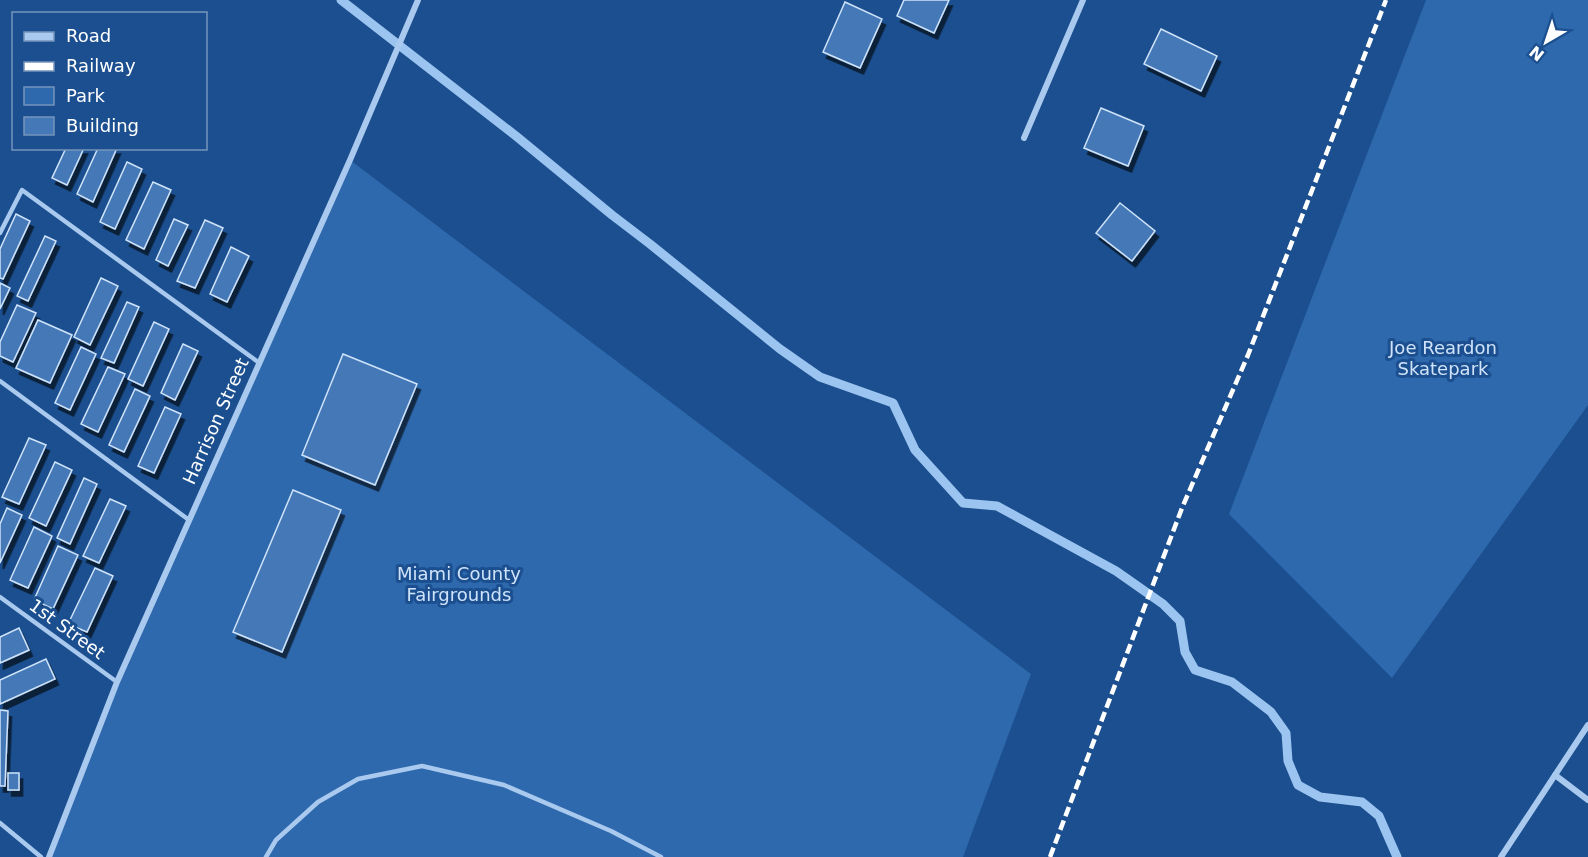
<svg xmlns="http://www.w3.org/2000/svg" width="1588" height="857" viewBox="0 0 1588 857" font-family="'DejaVu Sans',sans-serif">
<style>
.green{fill:#2e69ad}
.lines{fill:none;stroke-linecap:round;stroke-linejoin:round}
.stream{stroke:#9cc4f0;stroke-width:9}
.building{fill:#4478b7;stroke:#cfe3fa;stroke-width:1.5;filter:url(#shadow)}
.lane{stroke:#a9c9ee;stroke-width:4.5}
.street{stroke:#a9c9ee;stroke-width:6}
.rail{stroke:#fff;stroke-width:4.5;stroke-dasharray:10 4.5;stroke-linecap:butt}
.labels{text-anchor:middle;stroke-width:6;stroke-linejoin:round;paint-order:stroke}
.park-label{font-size:18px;fill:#cfe3fa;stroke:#1b4f8f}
.street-label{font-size:18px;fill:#fff;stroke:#1b4f8f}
</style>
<defs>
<filter id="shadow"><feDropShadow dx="3.5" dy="6" stdDeviation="0" flood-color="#0009"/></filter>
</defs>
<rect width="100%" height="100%" fill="#1b4f8f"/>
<g class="green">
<path d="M 1426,0 L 1588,0 L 1588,405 L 1392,678 L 1229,514 Z"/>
<path d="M 350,160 L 1031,674 L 963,857 L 49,857 L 117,682 Z"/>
</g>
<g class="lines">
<path class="stream" d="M 341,0 L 516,136 L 612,215 L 650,244 L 780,349 L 820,377 L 893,403 L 915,450 L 963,503 L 997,506 L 1116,571 L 1163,604 L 1180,621 L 1185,652 L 1195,670 L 1232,682 L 1271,712 L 1286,733 L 1288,761 L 1298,785 L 1320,797 L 1362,802 L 1379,816 L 1397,857"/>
</g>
<g class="building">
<path d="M 904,0 L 949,0 L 934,33 L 897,16 Z"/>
<path d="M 845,2 L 882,19 L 860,68 L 823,52 Z"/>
<path d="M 1161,29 L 1217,56 L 1201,91 L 1144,64 Z"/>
<path d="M 1101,108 L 1144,126 L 1128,166 L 1084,148 Z"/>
<path d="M 66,148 L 84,148 L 67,185 L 52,178 Z"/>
<path d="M 98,148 L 117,148 L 93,202 L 77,194 Z"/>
<path d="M 127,162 L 142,169 L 115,229 L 100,222 Z"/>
<path d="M 153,182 L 171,190 L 144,249 L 126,240 Z"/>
<path d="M 1120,203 L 1155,231 L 1132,261 L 1096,233 Z"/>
<path d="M 16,214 L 30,221 L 3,279 L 0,278 L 0,249 Z"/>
<path d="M 174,219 L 188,225 L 168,266 L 156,260 Z"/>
<path d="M 205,220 L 223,228 L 195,288 L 177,281 Z"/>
<path d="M 45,236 L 56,241 L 28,301 L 17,296 Z"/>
<path d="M 231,247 L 249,256 L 227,302 L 210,294 Z"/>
<path d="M 101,278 L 118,286 L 90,345 L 74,337 Z"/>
<path d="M 0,283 L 10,288 L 0,309 Z"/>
<path d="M 127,302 L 139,307 L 114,363 L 101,358 Z"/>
<path d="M 17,305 L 36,313 L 13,362 L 0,356 L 0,342 Z"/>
<path d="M 38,320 L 72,335 L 50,383 L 16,368 Z"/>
<path d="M 154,322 L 169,329 L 143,386 L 128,379 Z"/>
<path d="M 183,344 L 198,351 L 175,400 L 161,393 Z"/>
<path d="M 81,347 L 96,354 L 70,410 L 55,403 Z"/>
<path d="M 343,354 L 417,384 L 375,485 L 302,455 Z"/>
<path d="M 108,367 L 125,374 L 98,432 L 81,424 Z"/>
<path d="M 135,389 L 150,396 L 124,452 L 109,445 Z"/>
<path d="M 165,407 L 181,414 L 154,473 L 138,466 Z"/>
<path d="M 29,438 L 46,445 L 19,504 L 2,497 Z"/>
<path d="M 55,462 L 72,470 L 46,526 L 29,518 Z"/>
<path d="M 84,478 L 97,484 L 70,544 L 57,538 Z"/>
<path d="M 293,490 L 341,510 L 282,652 L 233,632 Z"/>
<path d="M 110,499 L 126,506 L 99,563 L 83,556 Z"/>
<path d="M 7,508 L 22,515 L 0,563 L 0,524 Z"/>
<path d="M 34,527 L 52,536 L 28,588 L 10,580 Z"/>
<path d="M 58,546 L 78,555 L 53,609 L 34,600 Z"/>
<path d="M 95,568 L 113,576 L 87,632 L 68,624 Z"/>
<path d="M 19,628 L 29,650 L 0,663 L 0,637 Z"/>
<path d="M 46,659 L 55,679 L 0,704 L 0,680 Z"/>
<path d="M 0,710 L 8,711 L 5,786 L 0,786 Z"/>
<rect x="8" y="773" width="11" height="17"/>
</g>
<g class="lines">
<g class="lane">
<path d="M 0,233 L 22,190 L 258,362"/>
<path d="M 0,381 L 189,520"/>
<path d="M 0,597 L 117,682"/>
<path d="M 0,823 L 41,857"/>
<path d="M 266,857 L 276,840 L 318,802 L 358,779 L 422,766 L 504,785 L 611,831 L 661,857"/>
</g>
<g class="street">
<path d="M 1024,138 L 1083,0"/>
<path d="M 1555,775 L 1588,800"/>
<path d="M 49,857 L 117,682 L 350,160 L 418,0"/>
<path d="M 1501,857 L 1588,725"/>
</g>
<path class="rail" d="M 1050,857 L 1182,508 L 1248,355 L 1386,0"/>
</g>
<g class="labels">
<g class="park-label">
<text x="1443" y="354">Joe Reardon<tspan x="1443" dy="21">Skatepark</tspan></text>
<text x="459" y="580">Miami County<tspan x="459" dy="21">Fairgrounds</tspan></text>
</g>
<g class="street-label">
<text transform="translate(216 421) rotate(-66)" y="6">Harrison Street</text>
<text transform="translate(67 629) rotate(36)" y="6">1st Street</text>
</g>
</g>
<rect x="12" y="12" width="195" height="138" fill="#1b4f8f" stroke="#7695bc" stroke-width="1.5"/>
<rect x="24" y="32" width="30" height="9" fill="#a9c9ee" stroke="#7695bc" stroke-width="1.5"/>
<text x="66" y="42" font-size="18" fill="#ffffff">Road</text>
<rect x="24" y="62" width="30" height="9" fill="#ffffff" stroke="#7695bc" stroke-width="1.5"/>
<text x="66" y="72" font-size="18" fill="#ffffff">Railway</text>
<rect x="24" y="87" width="30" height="18" fill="#2e69ad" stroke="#7695bc" stroke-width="1.5"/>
<text x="66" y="102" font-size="18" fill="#ffffff">Park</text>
<rect x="24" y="117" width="30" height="18" fill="#4478b7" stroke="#7695bc" stroke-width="1.5"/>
<text x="66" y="132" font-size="18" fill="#ffffff">Building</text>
<g transform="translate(1546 42) rotate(219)" stroke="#1b4f8f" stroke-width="4.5" paint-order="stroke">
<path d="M0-4.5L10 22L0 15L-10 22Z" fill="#ffffff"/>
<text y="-9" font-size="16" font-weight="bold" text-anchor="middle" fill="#ffffff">N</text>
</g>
</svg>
